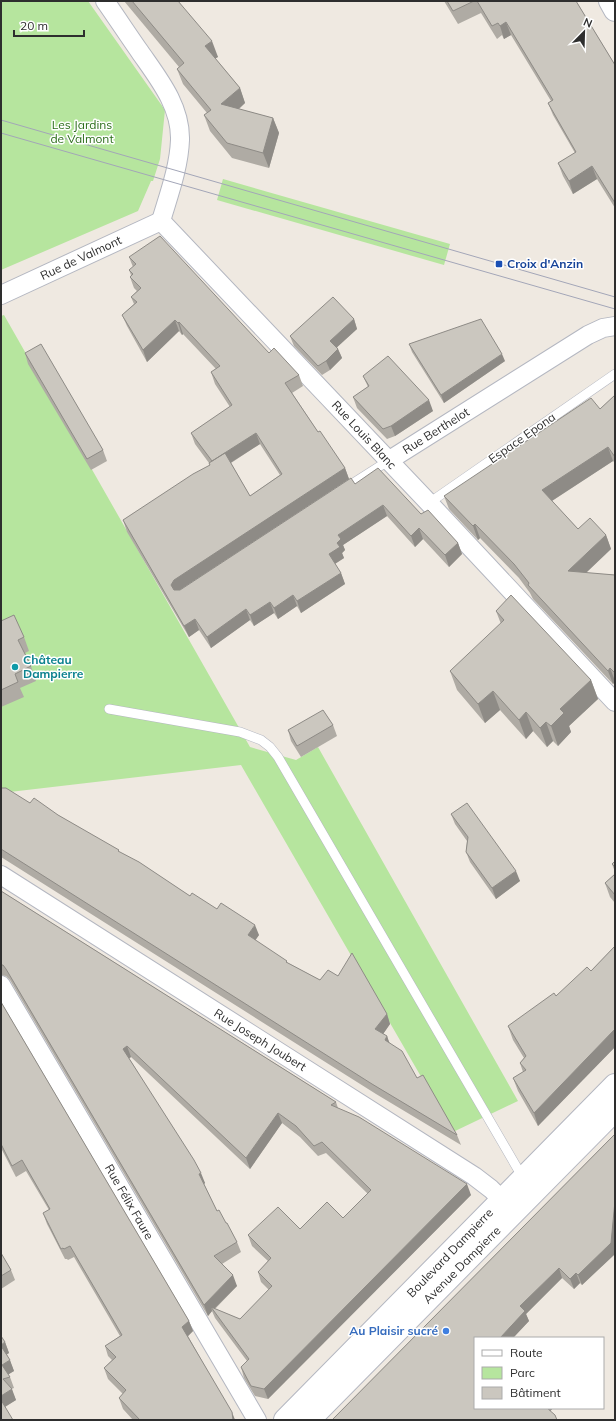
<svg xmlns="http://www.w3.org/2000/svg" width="616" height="1421" viewBox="0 0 616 1421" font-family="Mulish,sans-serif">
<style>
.green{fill:#b6e59e}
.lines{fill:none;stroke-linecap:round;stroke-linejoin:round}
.lane-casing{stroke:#b4b7c1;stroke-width:10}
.street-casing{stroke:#b4b7c1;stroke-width:20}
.secondary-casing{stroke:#b4b7c1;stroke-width:24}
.lane{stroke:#fff;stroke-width:9}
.street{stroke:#fff;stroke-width:18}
.secondary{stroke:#fff;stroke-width:22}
.tram{stroke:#a3a6b8;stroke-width:1}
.wall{fill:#afaba4;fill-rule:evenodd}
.shaded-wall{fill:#8e8b86}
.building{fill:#cbc7bf;stroke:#8e8b86}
.transit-dot{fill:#1a4fb4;stroke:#fff;stroke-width:1.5}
.culture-dot{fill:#0f9aa8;stroke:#fff;stroke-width:1.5}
.shop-dot{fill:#3f7fe0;stroke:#fff;stroke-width:1.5}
.labels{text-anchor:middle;stroke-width:3;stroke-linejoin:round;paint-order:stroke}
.park-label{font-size:12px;fill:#2c6e1b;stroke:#fff}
.street-label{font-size:12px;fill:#2e2e2e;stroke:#fff}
.transit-label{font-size:12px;font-weight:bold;fill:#164399;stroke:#fff;text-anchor:start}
.culture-label{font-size:12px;font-weight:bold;fill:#0d838f;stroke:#fff;text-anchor:start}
.shop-label{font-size:12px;font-weight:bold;fill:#366cbe;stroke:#fff;text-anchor:end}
</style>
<rect width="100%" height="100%" fill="#efe9e1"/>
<g class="green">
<path d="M 1,1 L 88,1 L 165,110 L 160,159 L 153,181 L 151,181 L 138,211 L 1,270 Z"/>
<path d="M 223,179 L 450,244 L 444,265 L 217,200 Z"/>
<path d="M 4,315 L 250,747 L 296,760 L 318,747 L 518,1101 L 453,1132 L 241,765 L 1,793 L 1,316 Z"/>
</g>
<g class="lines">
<g class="lane-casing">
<g id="lane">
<path d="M 344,489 L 388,461"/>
<path d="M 429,503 L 615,374"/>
<path d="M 109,709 L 240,732 L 261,740 L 270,747 L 278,757 L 523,1178"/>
</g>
</g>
<g class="street-casing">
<g id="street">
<path d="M 105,1 C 117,18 128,35 140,52 C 158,78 181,106 180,140 C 179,167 169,194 161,221"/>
<path d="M 161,221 L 429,503 L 615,702"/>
<path d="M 1,295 L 161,221"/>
<path d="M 388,461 L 588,335 L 603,328 L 615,326"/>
<path d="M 1,875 L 474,1176 L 491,1189 L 511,1209"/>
<path d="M 1,985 L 257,1420"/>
</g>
</g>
<g class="secondary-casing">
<g id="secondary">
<path d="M 610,1 L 615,10"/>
<path d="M 285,1420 L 615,1085"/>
<path d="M 309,1420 L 615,1110"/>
</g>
</g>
<use href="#lane" class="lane"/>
<use href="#street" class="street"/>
<use href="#secondary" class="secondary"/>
<g class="tram">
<path d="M 1,120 L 615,297"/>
<path d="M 1,133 L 615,309"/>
</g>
</g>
<g class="wall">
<path d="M 124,1 L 178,1 L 218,57 L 215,58 L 240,88 L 245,103 L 239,109 L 273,118 L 279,133 L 269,168 L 232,158 L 210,131 L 204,115 L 207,113 L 183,84 L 177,69 L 179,67 Z"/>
<path d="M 444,1 L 576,1 L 615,65 L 615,208 L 597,179 L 573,194 L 563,176 L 558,163 L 575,153 L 553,115 L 548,103 L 551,101 L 511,35 L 504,39 L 502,35 L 497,39 L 481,13 L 458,24 Z"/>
<path d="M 129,257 L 269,353 L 299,375 L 303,386 L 292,393 L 318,432 L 345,468 L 349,479 L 180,590 L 355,484 L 421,514 L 458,543 L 462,554 L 449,567 L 423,539 L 415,547 L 387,516 L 343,545 L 345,550 L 342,553 L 344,558 L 335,564 L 341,573 L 345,584 L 301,613 L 297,606 L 278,619 L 274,613 L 254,626 L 250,620 L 211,648 L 199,630 L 189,637 L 127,532 L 123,520 L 210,465 L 209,463 L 195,444 L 191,433 L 230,407 L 215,384 L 211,372 L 216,369 L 183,334 L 182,335 L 179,331 L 147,362 L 127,326 L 122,315 L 134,304 L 131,297 L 137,291 L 134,288 L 130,277 L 131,275 L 129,270 L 133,267 ZM 260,444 L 280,475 L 250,496 L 231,463 Z"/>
<path d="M 354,319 L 357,329 L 337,347 L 338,349 L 342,358 L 330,370 L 322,375 L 294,346 L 290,336 Z"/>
<path d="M 409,344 L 505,361 L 444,403 L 412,352 Z"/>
<path d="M 25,353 L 103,450 L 107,461 L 91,470 L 28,364 Z"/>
<path d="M 363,376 L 433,411 L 395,436 L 387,439 L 357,408 L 353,397 L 368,387 Z"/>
<path d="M 615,395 L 615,463 L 613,461 L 552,501 L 578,529 L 606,535 L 611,549 L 586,573 L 615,575 L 615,682 L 613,684 L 533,599 L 530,593 L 519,578 L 480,538 L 478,540 L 449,509 L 444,496 L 600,409 Z"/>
<path d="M 496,611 L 591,680 L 598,699 L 569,726 L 571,732 L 558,746 L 553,741 L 547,747 L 533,731 L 526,739 L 500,710 L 485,723 L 457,690 L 450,671 L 501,624 Z"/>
<path d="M 1,621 L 24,637 L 29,651 L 25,653 L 31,666 L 36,681 L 20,688 L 24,697 L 1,707 Z"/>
<path d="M 333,725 L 337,736 L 301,757 L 291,741 L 288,730 Z"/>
<path d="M 1,788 L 30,803 L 58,815 L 119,852 L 190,896 L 259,935 L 255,940 L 288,963 L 320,980 L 387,1014 L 390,1024 L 383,1034 L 387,1036 L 389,1043 L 417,1078 L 457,1135 L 461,1145 L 376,1094 L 1,857 Z"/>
<path d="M 451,814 L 520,881 L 496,899 L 470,862 L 466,852 L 467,841 L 455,824 Z"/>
<path d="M 615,861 L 615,872 L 612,864 Z"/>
<path d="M 615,874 L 615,903 L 610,897 L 605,883 Z"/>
<path d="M 1,891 L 336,1102 L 338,1108 L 471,1195 L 268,1399 L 255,1396 L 244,1378 L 241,1367 L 247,1361 L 215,1318 L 212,1311 L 208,1316 L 10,980 L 6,976 L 1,975 ZM 131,1057 L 250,1169 L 282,1123 L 300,1137 L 318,1156 L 326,1153 L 368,1194 L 343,1218 L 300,1229 L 248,1235 L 252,1246 L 268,1261 L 258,1272 L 261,1282 L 269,1290 L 240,1319 L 215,1309 L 237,1286 L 222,1264 L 241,1252 L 237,1242 L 217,1211 L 204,1184 L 205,1183 L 129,1058 Z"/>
<path d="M 615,946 L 615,1047 L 538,1126 L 518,1091 L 513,1078 L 523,1072 L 520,1063 L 524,1058 L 513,1040 L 508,1026 L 556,996 L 591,971 Z"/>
<path d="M 1,1002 L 189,1321 L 193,1331 L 188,1336 L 235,1420 L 133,1420 L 123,1409 L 119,1398 L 123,1394 L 108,1379 L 104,1368 L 112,1360 L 108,1356 L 105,1346 L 120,1336 L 74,1257 L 68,1260 L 67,1259 L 65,1259 L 47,1224 L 43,1213 L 49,1210 L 26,1171 L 16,1177 L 1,1148 Z"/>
<path d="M 615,1134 L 615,1254 L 582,1285 L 580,1283 L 574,1289 L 562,1278 L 526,1314 L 529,1321 L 513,1338 L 475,1338 L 475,1408 L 553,1408 L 550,1411 L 332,1420 Z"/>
<path d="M 1,1253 L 11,1270 L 15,1280 L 1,1289 Z"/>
<path d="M 5,1342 L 9,1353 L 7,1354 L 14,1371 L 8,1374 L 10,1377 L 14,1388 L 11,1389 L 16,1400 L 5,1407 L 1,1420 Z"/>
</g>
<g class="shaded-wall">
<path d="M 506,22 L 511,35 L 504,39 L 500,26 Z"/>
<path d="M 212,41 L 218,57 L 211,61 L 205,46 Z"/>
<path d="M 240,88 L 245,103 L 227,119 L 221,104 Z"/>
<path d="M 273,118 L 279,133 L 269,168 L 263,153 Z"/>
<path d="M 592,166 L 597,179 L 573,194 L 569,181 Z"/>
<path d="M 354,319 L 357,329 L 334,350 L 330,341 Z"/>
<path d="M 175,320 L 179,331 L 147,362 L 143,350 Z"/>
<path d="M 179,322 L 183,334 L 182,335 L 178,323 Z"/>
<path d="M 338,349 L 342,358 L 330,370 L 326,361 Z"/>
<path d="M 502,354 L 505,361 L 444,403 L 441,395 Z"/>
<path d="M 429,400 L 433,411 L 395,436 L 391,426 Z"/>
<path d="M 256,433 L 260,444 L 216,472 L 212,461 Z"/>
<path d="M 608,447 L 613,461 L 547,504 L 542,490 Z"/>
<path d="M 345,468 L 349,479 L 178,591 L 175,596 L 171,585 L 174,580 Z"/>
<path d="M 383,505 L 387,516 L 343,545 L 345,550 L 342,553 L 344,558 L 333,565 L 329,554 L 337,543 L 338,535 Z"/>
<path d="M 475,524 L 480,538 L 478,540 L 473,526 Z"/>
<path d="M 419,528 L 423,539 L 415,547 L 411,536 Z"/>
<path d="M 606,535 L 611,549 L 573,585 L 568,571 Z"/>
<path d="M 458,543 L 462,554 L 449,567 L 445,555 Z"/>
<path d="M 341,573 L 345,584 L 301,613 L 297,601 Z"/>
<path d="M 293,595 L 297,606 L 278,619 L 274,608 Z"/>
<path d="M 270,602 L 274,613 L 254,626 L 250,615 Z"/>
<path d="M 246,609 L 250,620 L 211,648 L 207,637 Z"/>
<path d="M 195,619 L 199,630 L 189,637 L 184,626 Z"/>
<path d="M 610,668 L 615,681 L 615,682 L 613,684 L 608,671 Z"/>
<path d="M 591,680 L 598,699 L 569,726 L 571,732 L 558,746 L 551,726 L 560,709 Z"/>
<path d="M 493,691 L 500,710 L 485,723 L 478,704 Z"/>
<path d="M 526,712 L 533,731 L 526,739 L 519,720 Z"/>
<path d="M 546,722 L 553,741 L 547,747 L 540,728 Z"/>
<path d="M 516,871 L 520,881 L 496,899 L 492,888 Z"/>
<path d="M 255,925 L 259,935 L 252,945 L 248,935 Z"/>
<path d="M 387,1014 L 390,1024 L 379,1040 L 375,1029 Z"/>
<path d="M 615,1029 L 615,1047 L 538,1126 L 534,1113 Z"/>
<path d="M 387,1036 L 391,1047 L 385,1040 Z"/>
<path d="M 127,1046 L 131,1057 L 127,1060 L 123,1049 Z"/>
<path d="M 278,1113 L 282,1123 L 250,1169 L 246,1158 Z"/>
<path d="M 201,1173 L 205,1183 L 203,1185 L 199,1174 Z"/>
<path d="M 467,1184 L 471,1195 L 268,1399 L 264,1389 Z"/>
<path d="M 615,1201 L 615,1254 L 582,1285 L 578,1275 Z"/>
<path d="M 559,1268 L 562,1278 L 526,1314 L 529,1321 L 513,1338 L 500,1338 L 520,1306 Z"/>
<path d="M 576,1273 L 580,1283 L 574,1289 L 570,1279 Z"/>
<path d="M 233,1275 L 237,1286 L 213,1310 L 211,1307 L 212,1311 L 208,1316 L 204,1305 Z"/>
<path d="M 189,1321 L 193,1331 L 186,1338 L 182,1327 Z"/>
<path d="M 5,1342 L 9,1353 L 4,1356 L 1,1345 Z"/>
<path d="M 10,1360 L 14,1371 L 6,1376 L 2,1365 Z"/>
<path d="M 12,1389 L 16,1400 L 3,1408 L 1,1403 L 1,1396 Z"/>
<path d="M 544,1408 L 553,1408 L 547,1415 Z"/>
<path d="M 232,1412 L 235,1420 L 233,1420 Z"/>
</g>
<g class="building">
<path d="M 132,1 L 178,1 L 212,41 L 205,46 L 240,88 L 221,104 L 273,118 L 263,153 L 227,143 L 204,115 L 211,110 L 177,69 L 184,63 Z"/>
<path d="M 447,1 L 474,1 L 453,11 Z"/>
<path d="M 477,1 L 576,1 L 615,65 L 615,203 L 592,166 L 569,181 L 558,163 L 576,152 L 548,103 L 553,100 L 506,22 L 500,26 L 498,23 L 492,26 Z"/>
<path d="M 160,236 L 269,353 L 274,348 L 299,375 L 285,383 L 318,432 L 320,431 L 345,468 L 174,580 L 171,585 L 174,590 L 180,590 L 351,478 L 355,484 L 378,468 L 421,514 L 428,510 L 458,543 L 445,555 L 419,528 L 411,536 L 383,505 L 338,535 L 341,539 L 337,543 L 340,547 L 329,554 L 341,573 L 297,601 L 293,595 L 274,608 L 270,602 L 250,615 L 246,609 L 207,637 L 195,619 L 184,626 L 123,520 L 193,474 L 210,465 L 209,463 L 225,453 L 250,496 L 282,474 L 256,433 L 212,461 L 191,433 L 232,405 L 211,372 L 220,366 L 179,322 L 178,323 L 175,320 L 143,350 L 122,315 L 137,302 L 131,297 L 141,288 L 130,277 L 133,274 L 129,270 L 136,264 L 129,257 Z"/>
<path d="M 333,297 L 354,319 L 330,341 L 338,349 L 326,361 L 318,366 L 290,336 Z"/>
<path d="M 481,319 L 502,354 L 441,395 L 409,344 Z"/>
<path d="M 41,344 L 103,450 L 87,459 L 25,353 Z"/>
<path d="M 388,356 L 429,400 L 391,426 L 383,429 L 353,397 L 369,386 L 363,376 Z"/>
<path d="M 615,395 L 615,457 L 608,447 L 542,490 L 578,529 L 590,518 L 606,535 L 568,571 L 615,575 L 615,673 L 610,668 L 608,671 L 528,585 L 529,583 L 514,564 L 475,524 L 473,526 L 444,496 L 591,398 L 600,409 Z"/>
<path d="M 511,595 L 591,680 L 560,709 L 564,713 L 551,726 L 546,722 L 540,728 L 526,712 L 519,720 L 493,691 L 478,704 L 450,671 L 504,620 L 496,611 Z"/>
<path d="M 14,615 L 24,637 L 18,640 L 31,666 L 15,674 L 18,682 L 1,690 L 1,621 Z"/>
<path d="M 323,710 L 333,725 L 297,746 L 288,730 Z"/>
<path d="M 1,788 L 6,788 L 30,803 L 34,798 L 58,815 L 119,850 L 118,851 L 139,862 L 190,896 L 192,893 L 217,909 L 221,903 L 255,925 L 248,935 L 287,961 L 286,962 L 320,980 L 328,970 L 338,976 L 352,953 L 387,1014 L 375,1029 L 387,1036 L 385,1040 L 402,1051 L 417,1078 L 423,1075 L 457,1135 L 372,1084 L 1,849 Z"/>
<path d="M 467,803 L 516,871 L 492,888 L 466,852 L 468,837 L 451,814 Z"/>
<path d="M 615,861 L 615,867 L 612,864 Z"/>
<path d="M 615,874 L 615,895 L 605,883 Z"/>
<path d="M 1,891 L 336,1102 L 331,1105 L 359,1117 L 467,1184 L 264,1389 L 251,1386 L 241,1367 L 249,1359 L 211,1307 L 240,1319 L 272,1286 L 258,1272 L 271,1258 L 248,1235 L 278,1207 L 300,1229 L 327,1202 L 343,1218 L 371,1190 L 322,1142 L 314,1146 L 296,1126 L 278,1113 L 246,1158 L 127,1046 L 123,1049 L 194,1160 L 201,1173 L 199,1174 L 217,1211 L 219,1210 L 226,1223 L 227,1223 L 237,1242 L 214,1256 L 233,1275 L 204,1305 L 6,969 L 3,965 L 1,965 Z"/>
<path d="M 615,946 L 615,1029 L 534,1113 L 513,1078 L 526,1070 L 520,1063 L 526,1056 L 508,1026 L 554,993 L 556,996 L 587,967 L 591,971 Z"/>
<path d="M 1,1002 L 189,1321 L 182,1327 L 232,1412 L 233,1420 L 140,1420 L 119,1398 L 126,1390 L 104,1368 L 116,1357 L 105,1346 L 122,1335 L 70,1246 L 64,1249 L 63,1248 L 61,1249 L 43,1213 L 50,1209 L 22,1160 L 12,1166 L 1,1144 Z"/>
<path d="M 615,1134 L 615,1201 L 611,1243 L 578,1275 L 576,1273 L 570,1279 L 559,1268 L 520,1306 L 525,1311 L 500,1338 L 475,1338 L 475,1408 L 547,1408 L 555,1415 L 557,1420 L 332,1420 Z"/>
<path d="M 1,1253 L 11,1270 L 1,1276 Z"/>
<path d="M 1,1336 L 5,1342 L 1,1345 Z"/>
<path d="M 1,1346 L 10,1360 L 2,1365 L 10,1377 L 3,1379 L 12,1389 L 1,1396 Z"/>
<path d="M 1,1400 L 13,1420 L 1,1420 Z"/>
</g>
<rect class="transit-dot" x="495" y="260" width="8" height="8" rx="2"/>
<circle class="culture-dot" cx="15" cy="667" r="4"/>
<circle class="shop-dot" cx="446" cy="1331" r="4"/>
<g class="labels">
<g class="park-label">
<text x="82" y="129">Les Jardins<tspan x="82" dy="14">de Valmont</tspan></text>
</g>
<g class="street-label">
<text transform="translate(81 258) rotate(-25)" y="4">Rue de Valmont</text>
<text transform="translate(436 431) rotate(-32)" y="4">Rue Berthelot</text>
<text transform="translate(364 435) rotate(47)" y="4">Rue Louis Blanc</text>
<text transform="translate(522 438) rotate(-35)" y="4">Espace Epona</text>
<text transform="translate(260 1040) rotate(32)" y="4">Rue Joseph Joubert</text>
<text transform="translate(129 1202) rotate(60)" y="4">Rue Félix Faure</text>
<text transform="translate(450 1253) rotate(-46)" y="4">Boulevard Dampierre</text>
<text transform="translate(462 1265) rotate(-45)" y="4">Avenue Dampierre</text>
</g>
<g class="transit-label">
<text x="507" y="268">Croix d'Anzin</text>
</g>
<g class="culture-label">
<text x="23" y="664">Château<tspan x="23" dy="14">Dampierre</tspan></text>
</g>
<g class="shop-label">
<text x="438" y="1335">Au Plaisir sucré</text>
</g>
</g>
<rect width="616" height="1421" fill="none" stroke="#2e2e2e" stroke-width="4"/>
<rect x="474" y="1337" width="130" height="72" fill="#ffffff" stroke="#ababab"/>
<rect x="482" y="1350" width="20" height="6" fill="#ffffff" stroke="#ababab"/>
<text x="510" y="1357" font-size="12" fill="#2e2e2e">Route</text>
<rect x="482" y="1367" width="20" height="12" fill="#b6e59e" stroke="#ababab"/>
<text x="510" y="1377" font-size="12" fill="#2e2e2e">Parc</text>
<rect x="482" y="1387" width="20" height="12" fill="#cbc7bf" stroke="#ababab"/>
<text x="510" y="1397" font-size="12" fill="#2e2e2e">Bâtiment</text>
<g transform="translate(584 32) rotate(23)" stroke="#ffffff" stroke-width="3" paint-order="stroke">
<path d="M0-3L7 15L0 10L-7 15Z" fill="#2e2e2e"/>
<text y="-6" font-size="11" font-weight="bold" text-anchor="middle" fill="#2e2e2e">N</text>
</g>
<path d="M14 30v6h70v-6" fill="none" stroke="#2e2e2e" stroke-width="2"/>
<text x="20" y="30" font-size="12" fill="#2e2e2e" stroke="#ffffff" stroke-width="3" paint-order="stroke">20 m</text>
</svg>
